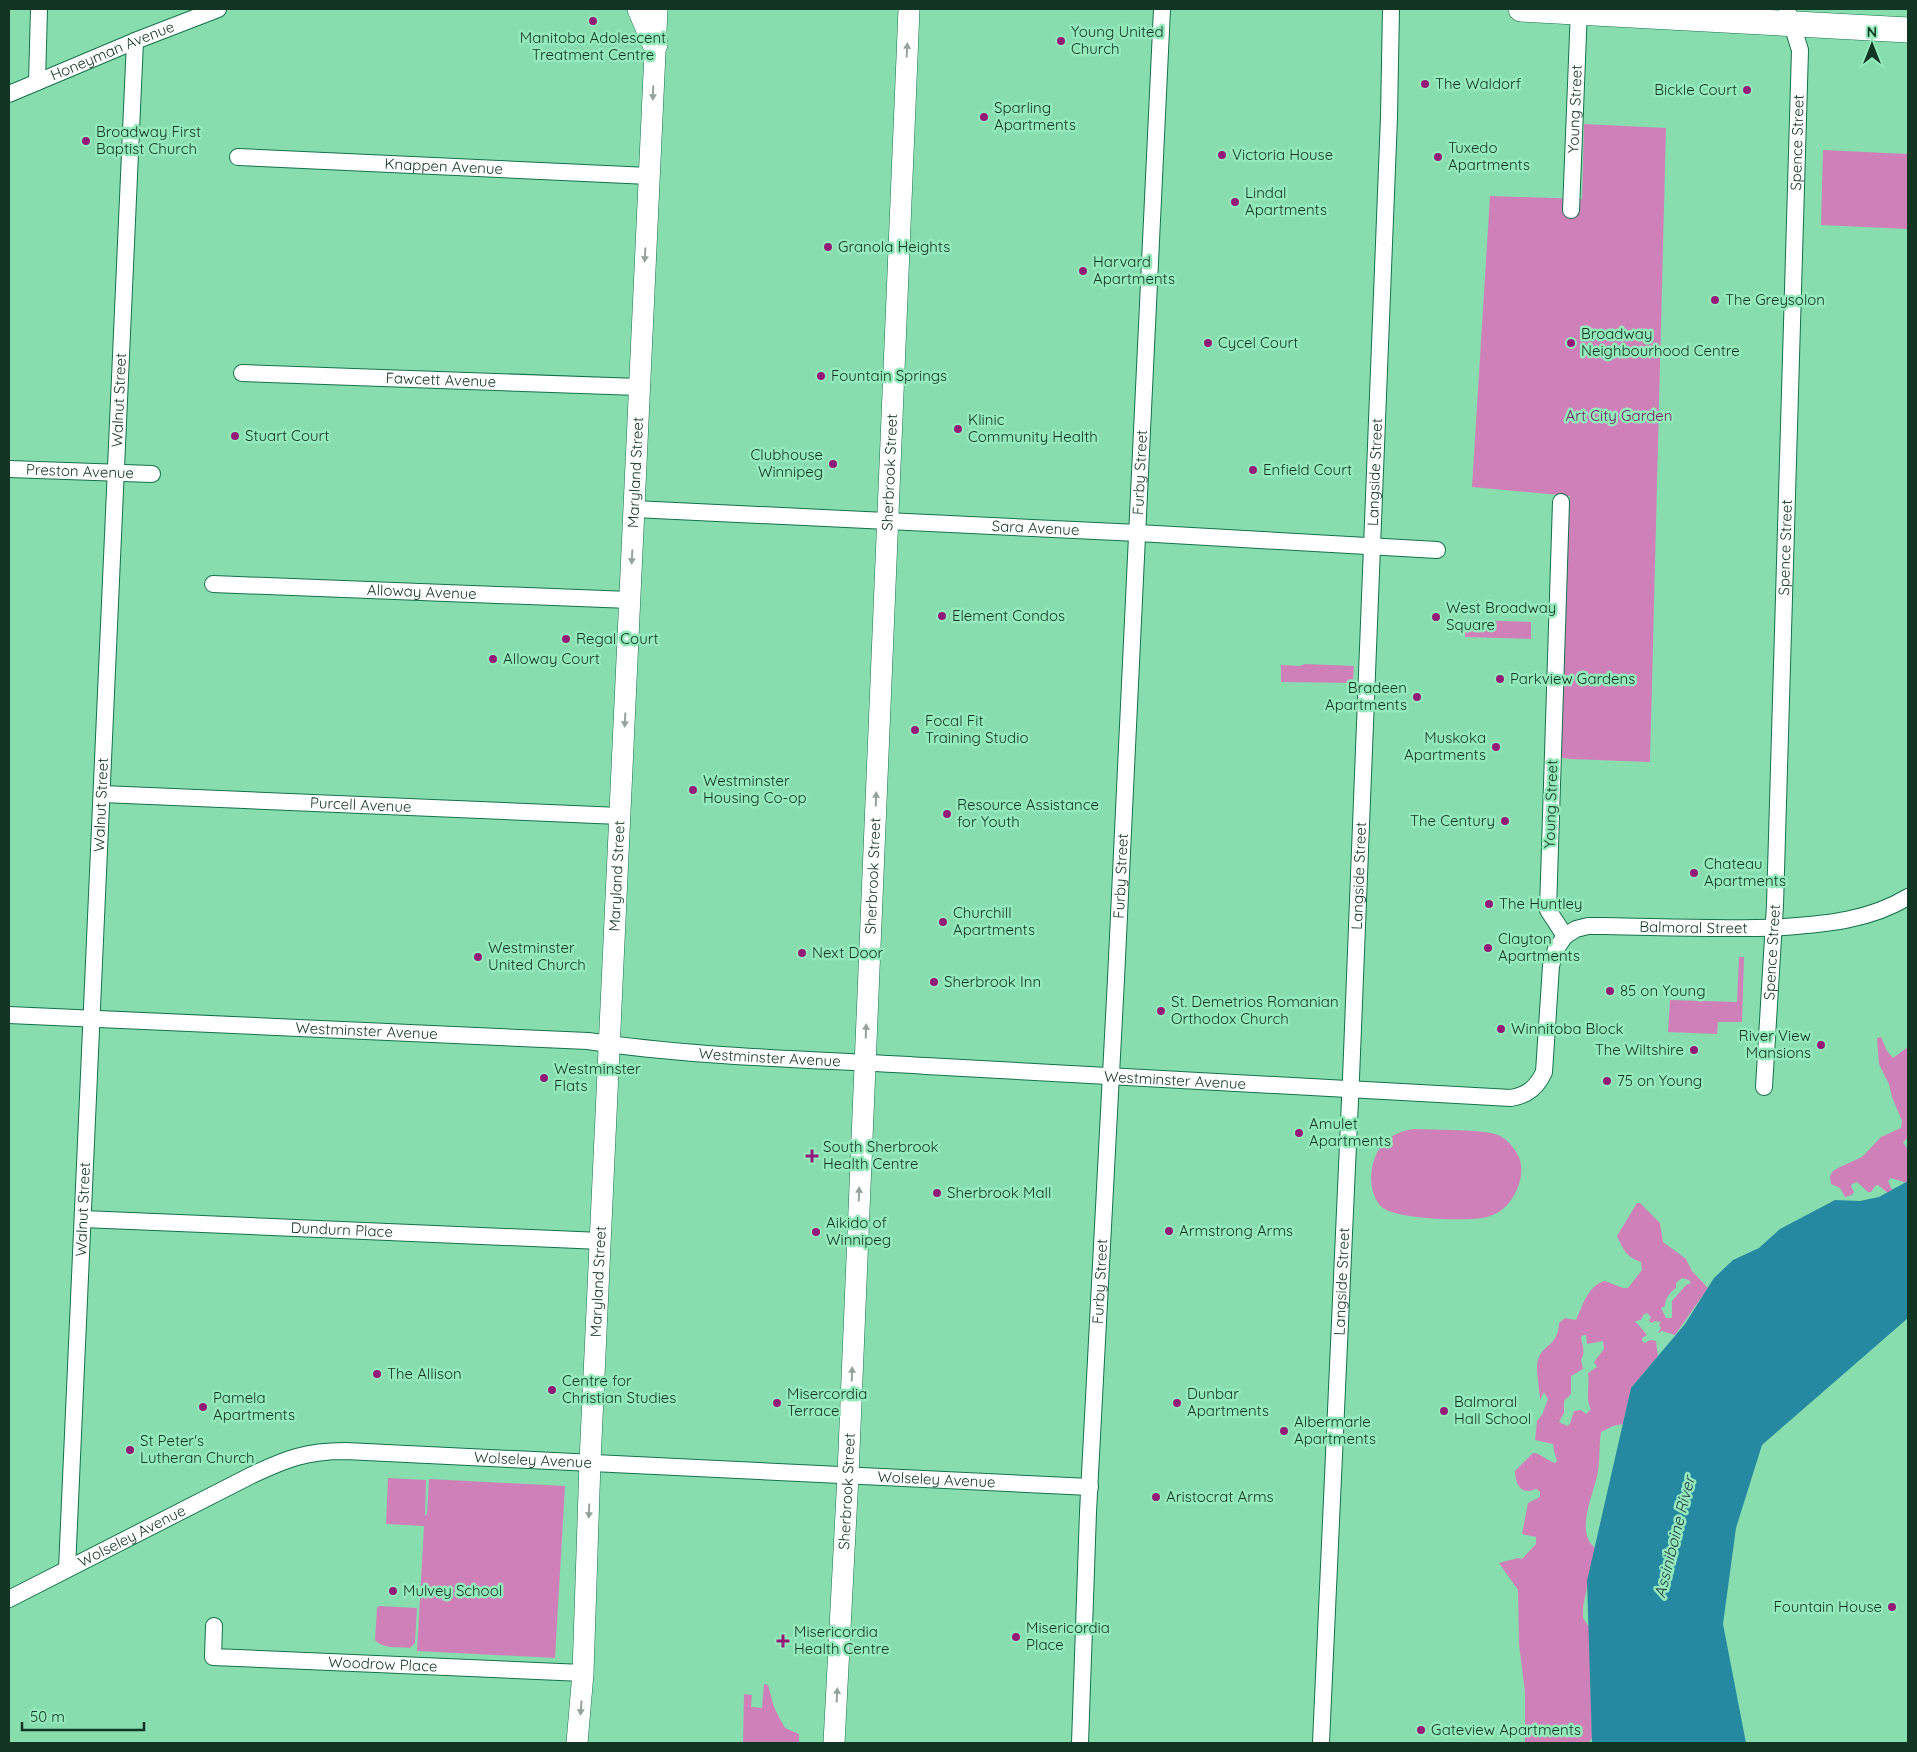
<svg xmlns="http://www.w3.org/2000/svg" width="1917" height="1752" viewBox="0 0 1917 1752" font-family="Quicksand,sans-serif">
<style>
.green{fill:#d080b8;fill-rule:evenodd}
.water{fill:#2589a2}
.lines{fill:none;stroke-linecap:round;stroke-linejoin:round}
.minor-casing{stroke:#14724a;stroke-width:18}
.major-casing{stroke:#14724a;stroke-width:22}
.highway-casing{stroke:#14724a;stroke-width:26}
.minor{stroke:#fff;stroke-width:16}
.major{stroke:#fff;stroke-width:21}
.highway{stroke:#fff;stroke-width:25}
.oneway{fill:#94a49c}
.poi-dot{fill:#931b78;stroke:#95eabb;stroke-width:2}
.labels{text-anchor:middle;stroke-width:5;stroke-linejoin:round;paint-order:stroke}
.poi-label{font-size:15px;fill:#113523;stroke:#95eabb;text-anchor:start}
.street-label{font-size:15px;fill:#113523;stroke:#95eabb}
.park-label{font-size:15px;fill:#751660;stroke:#95eabb}
.water-label{font-size:16px;font-style:italic;fill:#213d46;stroke:#95eabb}
</style>
<rect width="100%" height="100%" fill="#88ddaf"/>
<g class="green">
<path d="M 1584,124 L 1666,128 L 1650,762 L 1570,759 L 1557,757 L 1570,496 L 1472,487 L 1490,196 L 1582,199 Z"/>
<path d="M 1823,150 L 1908,154 L 1908,229 L 1821,225 Z"/>
<path d="M 1466,620 L 1531,622 L 1531,639 L 1465,637 Z"/>
<path d="M 1305,664 L 1354,666 L 1353,683 L 1281,682 L 1281,665 L 1300,666 Z"/>
<path d="M 1739,957 L 1744,957 L 1742,1022 L 1718,1022 L 1717,1034 L 1668,1032 L 1670,1000 L 1737,1002 Z"/>
<path d="M 1881,1037 L 1887,1051 L 1893,1058 L 1908,1047 L 1908,1138 L 1903,1142 L 1908,1150 L 1908,1181 L 1907,1183 L 1891,1178 L 1888,1181 L 1892,1190 L 1888,1193 L 1878,1185 L 1875,1186 L 1871,1192 L 1868,1192 L 1857,1182 L 1852,1184 L 1851,1186 L 1854,1192 L 1852,1195 L 1845,1197 L 1840,1188 L 1831,1184 L 1830,1177 L 1832,1172 L 1838,1168 L 1862,1157 L 1881,1137 L 1901,1128 L 1902,1121 L 1892,1097 L 1889,1084 L 1879,1064 L 1877,1038 Z"/>
<path d="M 1415,1129 C 1433,1130 1484,1129 1498,1135 C 1509,1140 1516,1150 1520,1160 C 1524,1173 1519,1189 1511,1200 C 1505,1209 1497,1214 1487,1217 C 1469,1222 1397,1219 1383,1208 C 1366,1194 1369,1160 1382,1145 C 1390,1135 1403,1130 1415,1129 Z"/>
<path d="M 1637,1203 L 1640,1203 L 1660,1223 L 1663,1242 L 1686,1259 L 1692,1271 L 1708,1288 L 1675,1335 L 1662,1331 L 1658,1333 L 1661,1328 L 1659,1325 L 1661,1322 L 1654,1321 L 1652,1323 L 1649,1321 L 1651,1317 L 1647,1313 L 1643,1315 L 1641,1320 L 1635,1321 L 1647,1335 L 1642,1338 L 1642,1341 L 1645,1343 L 1650,1340 L 1656,1341 L 1658,1356 L 1631,1388 L 1623,1424 L 1613,1426 L 1601,1432 C 1599,1445 1600,1458 1598,1471 C 1595,1492 1574,1531 1595,1548 L 1583,1607 L 1583,1618 L 1589,1627 L 1592,1738 L 1588,1743 L 1525,1743 L 1525,1692 L 1519,1644 L 1518,1590 L 1499,1563 L 1518,1558 L 1522,1559 L 1536,1544 L 1536,1537 L 1522,1534 L 1528,1503 L 1540,1497 L 1540,1492 L 1537,1489 C 1534,1489 1532,1491 1529,1491 C 1518,1492 1515,1479 1515,1471 L 1533,1453 C 1541,1453 1547,1461 1555,1463 L 1557,1461 L 1554,1451 L 1553,1444 L 1535,1440 L 1537,1421 L 1542,1415 L 1548,1399 L 1544,1392 L 1540,1400 C 1540,1389 1535,1370 1538,1360 C 1543,1343 1558,1347 1559,1323 L 1565,1318 L 1576,1320 C 1583,1305 1588,1285 1605,1281 L 1623,1288 L 1628,1288 L 1642,1270 L 1641,1262 C 1627,1258 1623,1249 1617,1236 ZM 1682,1278 L 1689,1280 L 1691,1283 L 1686,1285 L 1672,1301 L 1672,1318 L 1666,1318 L 1661,1308 L 1665,1306 C 1665,1298 1671,1291 1676,1288 L 1676,1283 ZM 1584,1335 L 1586,1335 L 1587,1344 L 1603,1341 L 1604,1349 L 1594,1362 L 1597,1367 L 1588,1373 C 1590,1386 1585,1400 1591,1409 L 1586,1414 L 1581,1410 L 1574,1411 L 1570,1424 L 1567,1426 L 1559,1422 L 1564,1413 L 1564,1401 L 1571,1394 L 1571,1376 L 1583,1369 L 1581,1360 C 1586,1351 1582,1346 1581,1337 Z"/>
<path d="M 388,1478 L 426,1480 L 425,1516 L 427,1514 L 429,1479 L 565,1486 L 555,1658 L 417,1651 L 424,1526 L 386,1524 Z"/>
<path d="M 379,1606 L 417,1608 L 415,1643 L 410,1648 C 399,1647 383,1649 375,1640 L 377,1608 Z"/>
<path d="M 764,1684 L 768,1685 L 774,1707 L 781,1721 L 785,1728 L 799,1734 L 799,1743 L 743,1743 L 744,1694 L 752,1695 L 751,1707 L 762,1708 Z"/>
</g>
<path class="water" d="M 1908,1181 L 1908,1318 L 1762,1445 L 1736,1528 L 1723,1624 L 1746,1743 L 1592,1743 L 1587,1581 L 1631,1388 L 1685,1324 L 1714,1278 L 1733,1260 L 1759,1248 L 1780,1229 L 1835,1200 L 1860,1201 L 1879,1197 Z"/>
<g class="lines">
<g class="minor-casing">
<g id="minor">
<path d="M 37,82 L 39,9"/>
<path id="s1" d="M 9,94 L 135,41 L 218,9"/>
<path id="s2" d="M 238,157 L 649,176"/>
<path id="s3" d="M 1571,210 L 1579,9"/>
<path id="s4" d="M 242,373 L 639,387"/>
<path id="s5" d="M 9,469 L 152,474"/>
<path d="M 1561,502 L 1548,910 L 1565,936"/>
<path id="s6" d="M 634,509 L 1138,533 L 1437,550"/>
<path id="s7" d="M 213,584 L 630,600"/>
<path id="s8" d="M 102,794 L 620,816"/>
<path id="s9" d="M 9,1015 L 588,1041 C 700,1058 814,1059 926,1066 C 1121,1078 1316,1088 1511,1098 C 1528,1095 1537,1087 1544,1072 L 1551,966 L 1556,949 L 1565,936 L 1576,929 L 1588,926 L 1605,926 C 1665,927 1724,930 1784,927 C 1827,924 1870,920 1908,897"/>
<path id="s10" d="M 1764,1087 L 1775,905 L 1800,50 L 1787,9"/>
<path id="s11" d="M 83,1219 L 601,1241"/>
<path id="s12" d="M 67,1569 L 135,41"/>
<path id="s13" d="M 9,1599 L 252,1475 C 286,1459 306,1451 345,1451 L 1090,1487"/>
<path id="s14" d="M 214,1626 L 213,1657 L 583,1673"/>
<path id="s15" d="M 1080,1743 L 1088,1512 L 1116,979 L 1162,9"/>
<path id="s16" d="M 1321,1743 L 1351,1078 L 1389,117 L 1391,9"/>
</g>
</g>
<g class="major-casing">
<g id="major">
<path id="s17" d="M 577,1743 L 583,1673 L 590,1462 L 657,9"/>
<path id="s18" d="M 834,1743 L 848,1475 L 909,9"/>
</g>
</g>
<g class="highway-casing">
<g id="highway">
<path d="M 640,9 L 655,44"/>
<path d="M 1521,9 L 1908,30"/>
</g>
</g>
<use href="#minor" class="minor"/>
<use href="#major" class="major"/>
<use href="#highway" class="highway"/>
</g>
<defs><path id="oneway-solid" d="M-6-.8H1V-3.2L6.5 0L1 3.2V.8H-6Z" transform="scale(1.25)"/></defs>
<g class="oneway">
<use href="#oneway-solid" transform="translate(907 50) rotate(-87)"/>
<use href="#oneway-solid" transform="translate(653 93) rotate(92)"/>
<use href="#oneway-solid" transform="translate(645 255) rotate(93)"/>
<use href="#oneway-solid" transform="translate(632 557) rotate(93)"/>
<use href="#oneway-solid" transform="translate(625 720) rotate(93)"/>
<use href="#oneway-solid" transform="translate(876 799) rotate(-88)"/>
<use href="#oneway-solid" transform="translate(866 1031) rotate(-88)"/>
<use href="#oneway-solid" transform="translate(859 1194) rotate(-88)"/>
<use href="#oneway-solid" transform="translate(852 1374) rotate(-88)"/>
<use href="#oneway-solid" transform="translate(589 1511) rotate(92)"/>
<use href="#oneway-solid" transform="translate(837 1695) rotate(-87)"/>
<use href="#oneway-solid" transform="translate(581 1708) rotate(94)"/>
</g>
<g class="poi-dot">
<circle cx="593" cy="21" r="5"/>
<circle cx="1061" cy="41" r="5"/>
<circle cx="1425" cy="84" r="5"/>
<circle cx="1747" cy="90" r="5"/>
<circle cx="984" cy="117" r="5"/>
<circle cx="86" cy="141" r="5"/>
<circle cx="1222" cy="155" r="5"/>
<circle cx="1438" cy="157" r="5"/>
<circle cx="1235" cy="202" r="5"/>
<circle cx="828" cy="247" r="5"/>
<circle cx="1083" cy="271" r="5"/>
<circle cx="1715" cy="300" r="5"/>
<circle cx="1208" cy="343" r="5"/>
<circle cx="1571" cy="343" r="5"/>
<circle cx="821" cy="376" r="5"/>
<circle cx="958" cy="429" r="5"/>
<circle cx="235" cy="436" r="5"/>
<circle cx="833" cy="464" r="5"/>
<circle cx="1253" cy="470" r="5"/>
<circle cx="942" cy="616" r="5"/>
<circle cx="1436" cy="617" r="5"/>
<circle cx="566" cy="639" r="5"/>
<circle cx="493" cy="659" r="5"/>
<circle cx="1500" cy="679" r="5"/>
<circle cx="1417" cy="697" r="5"/>
<circle cx="915" cy="730" r="5"/>
<circle cx="1496" cy="747" r="5"/>
<circle cx="693" cy="790" r="5"/>
<circle cx="947" cy="814" r="5"/>
<circle cx="1505" cy="821" r="5"/>
<circle cx="1694" cy="873" r="5"/>
<circle cx="1489" cy="904" r="5"/>
<circle cx="943" cy="922" r="5"/>
<circle cx="1488" cy="948" r="5"/>
<circle cx="802" cy="953" r="5"/>
<circle cx="478" cy="957" r="5"/>
<circle cx="934" cy="982" r="5"/>
<circle cx="1610" cy="991" r="5"/>
<circle cx="1161" cy="1011" r="5"/>
<circle cx="1501" cy="1029" r="5"/>
<circle cx="1821" cy="1045" r="5"/>
<circle cx="1694" cy="1050" r="5"/>
<circle cx="544" cy="1078" r="5"/>
<circle cx="1607" cy="1081" r="5"/>
<circle cx="1299" cy="1133" r="5"/>
<path d="M809.5 1148.5h5v5h5v5h-5v5h-5v-5h-5v-5h5z"/>
<circle cx="937" cy="1193" r="5"/>
<circle cx="1169" cy="1231" r="5"/>
<circle cx="816" cy="1232" r="5"/>
<circle cx="377" cy="1374" r="5"/>
<circle cx="552" cy="1390" r="5"/>
<circle cx="777" cy="1403" r="5"/>
<circle cx="1177" cy="1403" r="5"/>
<circle cx="203" cy="1407" r="5"/>
<circle cx="1444" cy="1411" r="5"/>
<circle cx="1284" cy="1431" r="5"/>
<circle cx="130" cy="1450" r="5"/>
<circle cx="1156" cy="1497" r="5"/>
<circle cx="393" cy="1591" r="5"/>
<circle cx="1892" cy="1607" r="5"/>
<circle cx="1016" cy="1637" r="5"/>
<path d="M780.5 1633.5h5v5h5v5h-5v5h-5v-5h-5v-5h5z"/>
<circle cx="1421" cy="1730" r="5"/>
</g>
<g class="labels">
<g class="poi-label">
<text x="1071" y="37">Young United<tspan x="1071" dy="17">Church</tspan></text>
<text x="593" y="43" text-anchor="middle">Manitoba Adolescent<tspan x="593" dy="17">Treatment Centre</tspan></text>
<text x="1435" y="89">The Waldorf</text>
<text x="1737" y="95" text-anchor="end">Bickle Court</text>
<text x="994" y="113">Sparling<tspan x="994" dy="17">Apartments</tspan></text>
<text x="96" y="137">Broadway First<tspan x="96" dy="17">Baptist Church</tspan></text>
<text x="1448" y="153">Tuxedo<tspan x="1448" dy="17">Apartments</tspan></text>
<text x="1232" y="160">Victoria House</text>
<text x="1245" y="198">Lindal<tspan x="1245" dy="17">Apartments</tspan></text>
<text x="838" y="252">Granola Heights</text>
<text x="1093" y="267">Harvard<tspan x="1093" dy="17">Apartments</tspan></text>
<text x="1725" y="305">The Greysolon</text>
<text x="1581" y="339">Broadway<tspan x="1581" dy="17">Neighbourhood Centre</tspan></text>
<text x="1218" y="348">Cycel Court</text>
<text x="831" y="381">Fountain Springs</text>
<text x="968" y="425">Klinic<tspan x="968" dy="17">Community Health</tspan></text>
<text x="245" y="441">Stuart Court</text>
<text x="823" y="460" text-anchor="end">Clubhouse<tspan x="823" dy="17">Winnipeg</tspan></text>
<text x="1263" y="475">Enfield Court</text>
<text x="1446" y="613">West Broadway<tspan x="1446" dy="17">Square</tspan></text>
<text x="952" y="621">Element Condos</text>
<text x="576" y="644">Regal Court</text>
<text x="503" y="664">Alloway Court</text>
<text x="1510" y="684">Parkview Gardens</text>
<text x="1407" y="693" text-anchor="end">Bradeen<tspan x="1407" dy="17">Apartments</tspan></text>
<text x="925" y="726">Focal Fit<tspan x="925" dy="17">Training Studio</tspan></text>
<text x="1486" y="743" text-anchor="end">Muskoka<tspan x="1486" dy="17">Apartments</tspan></text>
<text x="703" y="786">Westminster<tspan x="703" dy="17">Housing Co-op</tspan></text>
<text x="957" y="810">Resource Assistance<tspan x="957" dy="17">for Youth</tspan></text>
<text x="1495" y="826" text-anchor="end">The Century</text>
<text x="1704" y="869">Chateau<tspan x="1704" dy="17">Apartments</tspan></text>
<text x="1499" y="909">The Huntley</text>
<text x="953" y="918">Churchill<tspan x="953" dy="17">Apartments</tspan></text>
<text x="1498" y="944">Clayton<tspan x="1498" dy="17">Apartments</tspan></text>
<text x="488" y="953">Westminster<tspan x="488" dy="17">United Church</tspan></text>
<text x="812" y="958">Next Door</text>
<text x="944" y="987">Sherbrook Inn</text>
<text x="1620" y="996">85 on Young</text>
<text x="1171" y="1007">St. Demetrios Romanian<tspan x="1171" dy="17">Orthodox Church</tspan></text>
<text x="1511" y="1034">Winnitoba Block</text>
<text x="1811" y="1041" text-anchor="end">River View<tspan x="1811" dy="17">Mansions</tspan></text>
<text x="1684" y="1055" text-anchor="end">The Wiltshire</text>
<text x="554" y="1074">Westminster<tspan x="554" dy="17">Flats</tspan></text>
<text x="1617" y="1086">75 on Young</text>
<text x="1309" y="1129">Amulet<tspan x="1309" dy="17">Apartments</tspan></text>
<text x="823" y="1152">South Sherbrook<tspan x="823" dy="17">Health Centre</tspan></text>
<text x="947" y="1198">Sherbrook Mall</text>
<text x="826" y="1228">Aikido of<tspan x="826" dy="17">Winnipeg</tspan></text>
<text x="1179" y="1236">Armstrong Arms</text>
<text x="387" y="1379">The Allison</text>
<text x="562" y="1386">Centre for<tspan x="562" dy="17">Christian Studies</tspan></text>
<text x="787" y="1399">Misercordia<tspan x="787" dy="17">Terrace</tspan></text>
<text x="1187" y="1399">Dunbar<tspan x="1187" dy="17">Apartments</tspan></text>
<text x="213" y="1403">Pamela<tspan x="213" dy="17">Apartments</tspan></text>
<text x="1454" y="1407">Balmoral<tspan x="1454" dy="17">Hall School</tspan></text>
<text x="1294" y="1427">Albermarle<tspan x="1294" dy="17">Apartments</tspan></text>
<text x="140" y="1446">St Peter's<tspan x="140" dy="17">Lutheran Church</tspan></text>
<text x="1166" y="1502">Aristocrat Arms</text>
<text x="403" y="1596">Mulvey School</text>
<text x="1882" y="1612" text-anchor="end">Fountain House</text>
<text x="1026" y="1633">Misericordia<tspan x="1026" dy="17">Place</tspan></text>
<text x="794" y="1637">Misericordia<tspan x="794" dy="17">Health Centre</tspan></text>
<text x="1431" y="1735">Gateview Apartments</text>
</g>
<g class="street-label">
<text dy="5" stroke="none"><textPath href="#s1" startOffset="112">Honeyman Avenue</textPath></text>
<text dy="5" stroke="none"><textPath href="#s3" startOffset="101">Young Street</textPath></text>
<text dy="5" stroke="none"><textPath href="#s10" startOffset="945">Spence Street</textPath></text>
<text dy="5" stroke="none"><textPath href="#s2" startOffset="206">Knappen Avenue</textPath></text>
<text dy="5" stroke="none"><textPath href="#s4" startOffset="199">Fawcett Avenue</textPath></text>
<text dy="5" stroke="none"><textPath href="#s12" startOffset="1170">Walnut Street</textPath></text>
<text dy="5" stroke="none"><textPath href="#s18" startOffset="1272">Sherbrook Street</textPath></text>
<text dy="5" stroke="none"><textPath href="#s15" startOffset="1272">Furby Street</textPath></text>
<text dy="5" stroke="none"><textPath href="#s16" startOffset="1272">Langside Street</textPath></text>
<text dy="5" stroke="none"><textPath href="#s5" startOffset="71">Preston Avenue</textPath></text>
<text dy="5" stroke="none"><textPath href="#s17" startOffset="1272">Maryland Street</textPath></text>
<text dy="5" stroke="none"><textPath href="#s6" startOffset="402">Sara Avenue</textPath></text>
<text dy="5" stroke="none"><textPath href="#s10" startOffset="540">Spence Street</textPath></text>
<text dy="5" stroke="none"><textPath href="#s7" startOffset="209">Alloway Avenue</textPath></text>
<text transform="translate(1551 804) rotate(-88)" y="5">Young Street</text>
<text dy="5" stroke="none"><textPath href="#s12" startOffset="765">Walnut Street</textPath></text>
<text dy="5" stroke="none"><textPath href="#s8" startOffset="259">Purcell Avenue</textPath></text>
<text dy="5" stroke="none"><textPath href="#s17" startOffset="868">Maryland Street</textPath></text>
<text dy="5" stroke="none"><textPath href="#s18" startOffset="868">Sherbrook Street</textPath></text>
<text dy="5" stroke="none"><textPath href="#s15" startOffset="868">Furby Street</textPath></text>
<text dy="5" stroke="none"><textPath href="#s16" startOffset="868">Langside Street</textPath></text>
<text dy="5" stroke="none"><textPath href="#s9" startOffset="1819">Balmoral Street</textPath></text>
<text dy="5" stroke="none"><textPath href="#s10" startOffset="135">Spence Street</textPath></text>
<text dy="5" stroke="none"><textPath href="#s9" startOffset="358">Westminster Avenue</textPath></text>
<text dy="5" stroke="none"><textPath href="#s9" startOffset="762">Westminster Avenue</textPath></text>
<text dy="5" stroke="none"><textPath href="#s9" startOffset="1168">Westminster Avenue</textPath></text>
<text dy="5" stroke="none"><textPath href="#s12" startOffset="360">Walnut Street</textPath></text>
<text dy="5" stroke="none"><textPath href="#s11" startOffset="259">Dundurn Place</textPath></text>
<text dy="5" stroke="none"><textPath href="#s15" startOffset="462">Furby Street</textPath></text>
<text dy="5" stroke="none"><textPath href="#s17" startOffset="462">Maryland Street</textPath></text>
<text dy="5" stroke="none"><textPath href="#s16" startOffset="462">Langside Street</textPath></text>
<text dy="5" stroke="none"><textPath href="#s13" startOffset="558">Wolseley Avenue</textPath></text>
<text dy="5" stroke="none"><textPath href="#s13" startOffset="962">Wolseley Avenue</textPath></text>
<text dy="5" stroke="none"><textPath href="#s18" startOffset="252">Sherbrook Street</textPath></text>
<text dy="5" stroke="none"><textPath href="#s13" startOffset="138">Wolseley Avenue</textPath></text>
<text dy="5" stroke="none"><textPath href="#s14" startOffset="201">Woodrow Place</textPath></text>
</g>
<g class="park-label">
<text x="1619" y="421">Art City Garden</text>
</g>
<g class="water-label">
<text transform="translate(1674 1537) rotate(-76)" y="6">Assiniboine River</text>
</g>
</g>
<rect width="1917" height="1752" fill="none" stroke="#113523" stroke-width="20"/>
<g transform="translate(1872 45)" stroke="#95eabb" stroke-width="4" paint-order="stroke">
<path d="M0-4L9 19L0 12L-9 19Z" fill="#113523"/>
<text y="-8" font-size="14" font-weight="bold" text-anchor="middle" fill="#113523">N</text>
</g>
<path d="M22 1722v8h122v-8" fill="none" stroke="#113523" stroke-width="2.5"/>
<text x="30" y="1722" font-size="15" fill="#113523" stroke="#95eabb" stroke-width="4" paint-order="stroke">50 m</text>
</svg>
